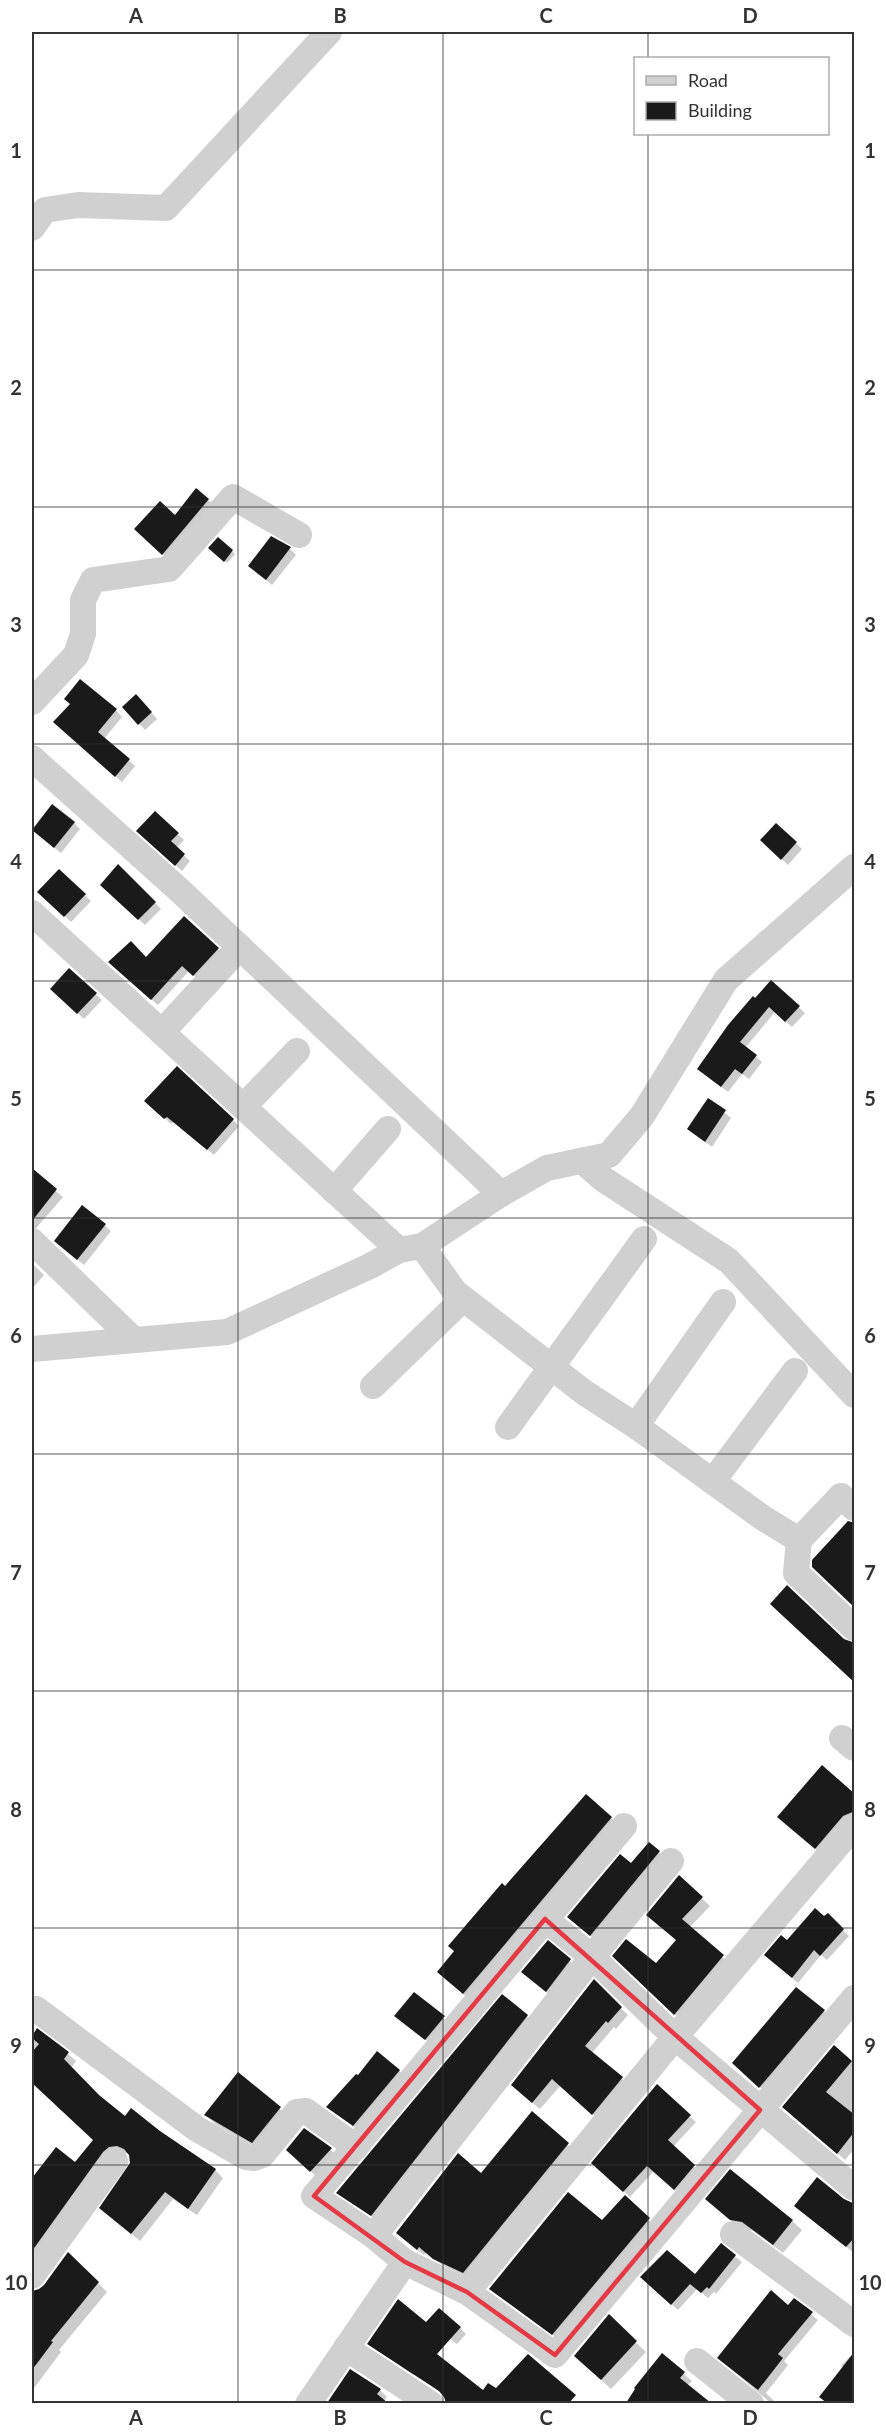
<svg xmlns="http://www.w3.org/2000/svg" width="886" height="2435" viewBox="0 0 886 2435" font-family="Lato,sans-serif">
<style>
.shadow{fill:#0003}
.building{fill:#1a1a1a}
.lines{fill:none;stroke-linecap:round;stroke-linejoin:round}
.minor{stroke:#d0d0d0;stroke-width:26}
.marked{fill:none;stroke:#e63946;stroke-width:4.5;stroke-linejoin:round}
.grid{fill:none;stroke:#333;stroke-width:1.5;stroke-opacity:0.55}
.neatline{fill:none;stroke:#333;stroke-width:2}
.grid-label{font-size:20px;text-anchor:middle;font-weight:bold;fill:#333}
</style>
<rect width="100%" height="100%" fill="#fff"/>
<g class="shadow">
<path d="M 208,500 L 217,509 L 171,562 L 145,538 L 175,517 Z"/>
<path d="M 218,539 L 235,554 L 227,563 L 210,548 Z"/>
<path d="M 290,549 L 296,555 L 272,585 L 256,572 Z"/>
<path d="M 136,696 L 157,719 L 145,730 L 124,707 Z"/>
<path d="M 116,710 L 122,717 L 104,739 L 135,766 L 122,782 L 61,728 Z"/>
<path d="M 155,813 L 184,840 L 176,848 L 190,861 L 182,871 L 144,837 Z"/>
<path d="M 74,823 L 80,829 L 61,853 L 40,836 Z"/>
<path d="M 776,825 L 802,849 L 788,865 L 762,840 Z"/>
<path d="M 118,866 L 161,909 L 145,925 L 108,891 Z"/>
<path d="M 59,871 L 91,901 L 71,922 L 39,892 Z"/>
<path d="M 184,918 L 224,955 L 200,981 L 189,971 L 158,1005 L 116,968 L 146,959 Z"/>
<path d="M 69,970 L 102,1000 L 84,1019 L 58,995 Z"/>
<path d="M 771,982 L 805,1013 L 792,1027 L 775,1012 L 745,1048 L 762,1062 L 749,1079 L 742,1074 L 728,1092 L 705,1074 L 755,1000 Z"/>
<path d="M 709,1100 L 731,1118 L 712,1147 L 689,1129 Z"/>
<path d="M 147,1101 L 233,1120 L 239,1126 L 214,1155 L 174,1122 L 171,1124 Z"/>
<path d="M 37,1175 L 63,1197 L 32,1233 L 32,1182 Z"/>
<path d="M 83,1207 L 111,1231 L 84,1265 L 62,1247 Z"/>
<path d="M 32,1263 L 44,1275 L 32,1289 Z"/>
<path d="M 854,1796 L 854,1824 L 825,1857 L 788,1826 Z"/>
<path d="M 611,1818 L 619,1827 L 473,2002 L 447,1980 L 505,1888 Z"/>
<path d="M 659,1852 L 665,1858 L 597,1941 L 575,1923 L 631,1865 Z"/>
<path d="M 679,1877 L 710,1906 L 689,1928 L 731,1965 L 683,2022 L 614,1956 L 656,1966 L 677,1940 Z"/>
<path d="M 827,1915 L 849,1936 L 827,1960 L 821,1955 L 798,1983 L 772,1961 L 787,1942 Z"/>
<path d="M 548,1943 L 580,1970 L 556,2000 L 533,1981 Z"/>
<path d="M 594,1982 L 628,2015 L 616,2029 L 614,2027 L 592,2053 L 629,2085 L 600,2121 L 561,2085 L 540,2109 L 520,2093 Z"/>
<path d="M 414,1994 L 450,2024 L 432,2045 L 396,2016 Z"/>
<path d="M 824,2011 L 832,2019 L 768,2094 L 742,2071 Z"/>
<path d="M 527,2016 L 533,2023 L 378,2221 L 338,2193 Z"/>
<path d="M 37,2030 L 68,2054 L 76,2061 L 71,2068 L 99,2097 L 125,2118 L 160,2133 L 215,2170 L 223,2178 L 197,2215 L 173,2199 L 140,2241 L 101,2208 L 131,2163 L 130,2155 L 125,2153 L 116,2155 L 32,2269 L 32,2180 L 56,2149 L 75,2164 L 95,2141 L 32,2083 L 32,2038 Z"/>
<path d="M 834,2047 L 854,2064 L 854,2149 L 845,2160 L 792,2114 Z"/>
<path d="M 399,2071 L 408,2079 L 362,2133 L 328,2107 Z"/>
<path d="M 238,2074 L 290,2118 L 262,2151 L 215,2124 L 206,2115 Z"/>
<path d="M 532,2113 L 575,2151 L 470,2279 L 442,2265 L 426,2253 L 424,2255 L 404,2239 L 481,2175 Z"/>
<path d="M 689,2116 L 696,2122 L 673,2147 L 700,2172 L 681,2195 L 654,2171 L 630,2197 L 600,2169 Z"/>
<path d="M 304,2130 L 337,2155 L 317,2177 L 288,2150 Z"/>
<path d="M 625,2197 L 656,2227 L 561,2341 L 491,2289 L 602,2222 Z"/>
<path d="M 707,2199 L 792,2221 L 802,2230 L 783,2253 L 753,2231 L 741,2229 Z"/>
<path d="M 854,2206 L 854,2253 L 804,2213 Z"/>
<path d="M 721,2245 L 742,2262 L 716,2294 L 714,2292 L 708,2298 L 697,2289 L 678,2310 L 648,2283 L 695,2276 Z"/>
<path d="M 98,2283 L 107,2292 L 59,2350 L 61,2352 L 32,2391 L 32,2297 L 35,2293 Z"/>
<path d="M 794,2300 L 818,2320 L 784,2361 L 788,2365 L 766,2393 L 774,2401 L 772,2404 L 725,2364 Z"/>
<path d="M 609,2317 L 646,2352 L 611,2389 L 585,2365 Z"/>
<path d="M 427,2324 L 460,2328 L 466,2334 L 457,2344 L 447,2336 L 413,2375 L 369,2344 Z"/>
<path d="M 854,2352 L 854,2404 L 828,2404 L 821,2397 L 843,2368 L 841,2366 Z"/>
<path d="M 662,2355 L 692,2381 L 687,2386 L 709,2404 L 628,2403 Z"/>
<path d="M 351,2371 L 380,2390 L 387,2397 L 383,2402 L 385,2404 L 328,2404 Z"/>
<path d="M 429,2383 L 484,2392 L 558,2385 L 544,2404 L 447,2404 L 446,2398 Z"/>
</g>
<g class="building">
<path d="M 196,488 L 209,499 L 162,555 L 134,529 L 160,501 L 175,515 Z"/>
<path d="M 271,536 L 291,547 L 266,580 L 248,566 Z"/>
<path d="M 218,537 L 233,550 L 224,562 L 208,548 Z"/>
<path d="M 80,679 L 117,709 L 98,732 L 130,759 L 115,777 L 53,722 L 70,704 L 64,699 Z"/>
<path d="M 136,694 L 152,712 L 138,725 L 122,707 Z"/>
<path d="M 52,804 L 75,822 L 54,848 L 32,830 Z"/>
<path d="M 155,811 L 179,833 L 171,841 L 185,854 L 175,866 L 136,831 Z"/>
<path d="M 776,823 L 797,842 L 781,860 L 760,840 Z"/>
<path d="M 118,864 L 156,902 L 138,920 L 100,885 Z"/>
<path d="M 59,869 L 86,894 L 64,917 L 37,892 Z"/>
<path d="M 184,916 L 219,948 L 193,976 L 182,966 L 151,1000 L 108,962 L 131,941 L 146,957 Z"/>
<path d="M 69,968 L 97,993 L 77,1014 L 50,989 Z"/>
<path d="M 771,980 L 800,1006 L 785,1022 L 769,1007 L 740,1042 L 757,1055 L 742,1074 L 735,1069 L 721,1087 L 697,1069 L 728,1025 L 753,996 L 755,998 Z"/>
<path d="M 177,1066 L 234,1119 L 207,1150 L 167,1117 L 164,1119 L 144,1101 Z"/>
<path d="M 708,1098 L 726,1110 L 705,1142 L 687,1129 Z"/>
<path d="M 32,1168 L 57,1189 L 32,1221 Z"/>
<path d="M 82,1205 L 106,1224 L 77,1260 L 54,1241 Z"/>
<path d="M 848,1521 L 855,1523 L 855,1608 L 812,1567 L 812,1560 Z"/>
<path d="M 787,1585 L 844,1639 L 855,1643 L 855,1683 L 770,1604 Z"/>
<path d="M 822,1765 L 855,1794 L 855,1811 L 843,1816 L 815,1849 L 777,1817 Z"/>
<path d="M 586,1794 L 612,1817 L 463,1994 L 437,1972 L 454,1951 L 448,1946 L 502,1883 L 505,1886 Z"/>
<path d="M 649,1842 L 660,1851 L 590,1936 L 567,1917 L 620,1854 L 631,1863 Z"/>
<path d="M 679,1875 L 703,1897 L 682,1919 L 724,1955 L 674,2015 L 612,1956 L 626,1939 L 656,1963 L 676,1940 L 646,1915 Z"/>
<path d="M 815,1908 L 824,1916 L 828,1913 L 844,1929 L 820,1956 L 814,1950 L 792,1978 L 764,1955 L 781,1935 L 787,1940 Z"/>
<path d="M 548,1940 L 571,1959 L 546,1992 L 521,1972 Z"/>
<path d="M 594,1979 L 622,2007 L 608,2023 L 606,2021 L 585,2046 L 623,2077 L 592,2115 L 552,2079 L 532,2103 L 511,2085 Z"/>
<path d="M 796,1987 L 825,2010 L 759,2088 L 732,2063 Z"/>
<path d="M 414,1992 L 445,2016 L 425,2040 L 394,2016 Z"/>
<path d="M 502,1994 L 528,2015 L 371,2216 L 336,2193 Z"/>
<path d="M 37,2028 L 69,2052 L 64,2059 L 99,2095 L 125,2116 L 131,2108 L 160,2131 L 216,2169 L 188,2209 L 165,2192 L 131,2234 L 99,2208 L 130,2163 L 129,2155 L 124,2149 L 117,2146 L 109,2147 L 103,2152 L 32,2251 L 32,2178 L 56,2147 L 75,2162 L 93,2140 L 32,2083 L 32,2052 L 39,2044 L 32,2038 L 32,2036 Z"/>
<path d="M 834,2045 L 852,2061 L 826,2092 L 855,2115 L 855,2131 L 837,2154 L 782,2107 Z"/>
<path d="M 377,2051 L 400,2070 L 353,2126 L 326,2107 L 356,2074 L 358,2075 Z"/>
<path d="M 238,2072 L 281,2107 L 252,2143 L 204,2115 Z"/>
<path d="M 657,2084 L 691,2115 L 668,2140 L 695,2165 L 674,2190 L 647,2166 L 623,2192 L 591,2163 Z"/>
<path d="M 532,2111 L 569,2143 L 463,2273 L 433,2259 L 419,2247 L 417,2250 L 396,2233 L 458,2153 L 481,2173 Z"/>
<path d="M 304,2128 L 332,2148 L 310,2172 L 286,2150 Z"/>
<path d="M 730,2169 L 793,2220 L 773,2245 L 742,2222 L 730,2220 L 705,2199 Z"/>
<path d="M 817,2177 L 844,2199 L 855,2204 L 855,2237 L 846,2247 L 794,2206 Z"/>
<path d="M 568,2192 L 602,2220 L 625,2195 L 650,2218 L 552,2335 L 489,2289 Z"/>
<path d="M 721,2243 L 736,2255 L 709,2289 L 707,2287 L 701,2293 L 690,2284 L 671,2305 L 640,2277 L 667,2250 L 695,2274 Z"/>
<path d="M 68,2252 L 99,2282 L 51,2341 L 53,2342 L 32,2370 L 32,2291 L 39,2289 L 44,2285 Z"/>
<path d="M 771,2290 L 788,2305 L 794,2298 L 813,2312 L 778,2354 L 783,2358 L 758,2390 L 717,2358 Z"/>
<path d="M 398,2299 L 426,2322 L 439,2308 L 461,2327 L 437,2354 L 483,2390 L 488,2383 L 496,2388 L 528,2354 L 576,2395 L 569,2403 L 446,2403 L 444,2397 L 439,2391 L 367,2344 Z"/>
<path d="M 609,2314 L 637,2341 L 601,2380 L 574,2356 Z"/>
<path d="M 855,2351 L 855,2403 L 827,2403 L 819,2397 Z"/>
<path d="M 662,2353 L 685,2372 L 680,2378 L 711,2403 L 626,2403 L 635,2389 L 634,2388 Z"/>
<path d="M 350,2369 L 381,2389 L 377,2394 L 388,2403 L 327,2403 Z"/>
</g>
<g class="lines">
<g class="minor">
<path d="M 32,228 L 45,210 L 78,205 L 166,208 L 329,32"/>
<path d="M 32,702 L 76,655 L 83,634 L 83,600 L 93,580 L 169,569 L 233,497 L 299,535"/>
<path d="M 32,758 L 177,888 L 501,1194"/>
<path d="M 32,913 L 399,1250"/>
<path d="M 162,1032 L 240,947"/>
<path d="M 243,1107 L 297,1051"/>
<path d="M 582,1161 L 603,1179 L 729,1261 L 854,1395"/>
<path d="M 334,1191 L 388,1129"/>
<path d="M 32,1241 L 134,1340"/>
<path d="M 422,1246 L 455,1292 L 585,1393 L 636,1426 L 763,1518 L 799,1540"/>
<path d="M 32,1349 L 227,1332 L 370,1266 L 399,1250 L 422,1246 L 501,1194 L 547,1168 L 609,1155 L 642,1116 L 726,980 L 854,867"/>
<path d="M 373,1386 L 463,1299"/>
<path d="M 636,1426 L 723,1302"/>
<path d="M 508,1427 L 644,1239"/>
<path d="M 713,1481 L 795,1371"/>
<path d="M 854,1508 L 841,1496 L 799,1540 L 796,1573 L 854,1628"/>
<path d="M 842,1738 L 854,1748"/>
<path d="M 545,1919 L 592,1957 L 675,2037 L 854,2188"/>
<path d="M 32,2011 L 36,2009 L 197,2129 L 246,2157 L 254,2158 L 262,2155 L 297,2112 L 306,2111 L 356,2147"/>
<path d="M 733,2234 L 854,2324"/>
<path d="M 374,2236 L 592,1957 L 671,1861"/>
<path d="M 405,2262 L 374,2236 L 314,2196 L 624,1826"/>
<path d="M 32,2276 L 115,2161"/>
<path d="M 467,2292 L 675,2037 L 854,1826"/>
<path d="M 346,2348 L 431,2404"/>
<path d="M 697,2361 L 751,2404"/>
<path d="M 308,2404 L 405,2262 L 467,2292 L 555,2355 L 854,1998"/>
</g>
</g>
<path class="marked" d="M 545,1919 L 760,2110 L 555,2355 L 467,2292 L 405,2262 L 314,2196 Z"/>
<path class="grid" d="M 238,32 L 238,2404M 443,32 L 443,2404M 648,32 L 648,58M 648,134 L 648,2404M 32,270 L 854,270M 32,507 L 854,507M 32,744 L 854,744M 32,981 L 854,981M 32,1218 L 854,1218M 32,1454 L 854,1454M 32,1691 L 854,1691M 32,1928 L 854,1928M 32,2165 L 854,2165"/>
<rect width="886" height="2435" fill="none" stroke="#ffffff" stroke-width="66"/>
<rect x="634" y="57" width="195" height="78" fill="#ffffff" stroke="#adadad" stroke-width="1.5"/>
<rect x="646" y="76" width="30" height="9" fill="#d0d0d0" stroke="#adadad" stroke-width="1.5"/>
<text x="688" y="87" font-size="18" fill="#333333">Road</text>
<rect x="646" y="102" width="30" height="18" fill="#1a1a1a" stroke="#adadad" stroke-width="1.5"/>
<text x="688" y="117" font-size="18" fill="#333333">Building</text>
<rect x="33" y="33" width="820" height="2369" class="neatline"/>
<g class="grid-label">
<text x="136" y="23">A</text>
<text x="340" y="23">B</text>
<text x="546" y="23">C</text>
<text x="750" y="23">D</text>
<text x="16" y="158">1</text>
<text x="870" y="158">1</text>
<text x="16" y="395">2</text>
<text x="870" y="395">2</text>
<text x="16" y="632">3</text>
<text x="870" y="632">3</text>
<text x="16" y="869">4</text>
<text x="870" y="869">4</text>
<text x="16" y="1106">5</text>
<text x="870" y="1106">5</text>
<text x="16" y="1343">6</text>
<text x="870" y="1343">6</text>
<text x="16" y="1580">7</text>
<text x="870" y="1580">7</text>
<text x="16" y="1817">8</text>
<text x="870" y="1817">8</text>
<text x="16" y="2053">9</text>
<text x="870" y="2053">9</text>
<text x="16" y="2290">10</text>
<text x="870" y="2290">10</text>
<text x="136" y="2425">A</text>
<text x="340" y="2425">B</text>
<text x="546" y="2425">C</text>
<text x="750" y="2425">D</text>
</g>
</svg>
